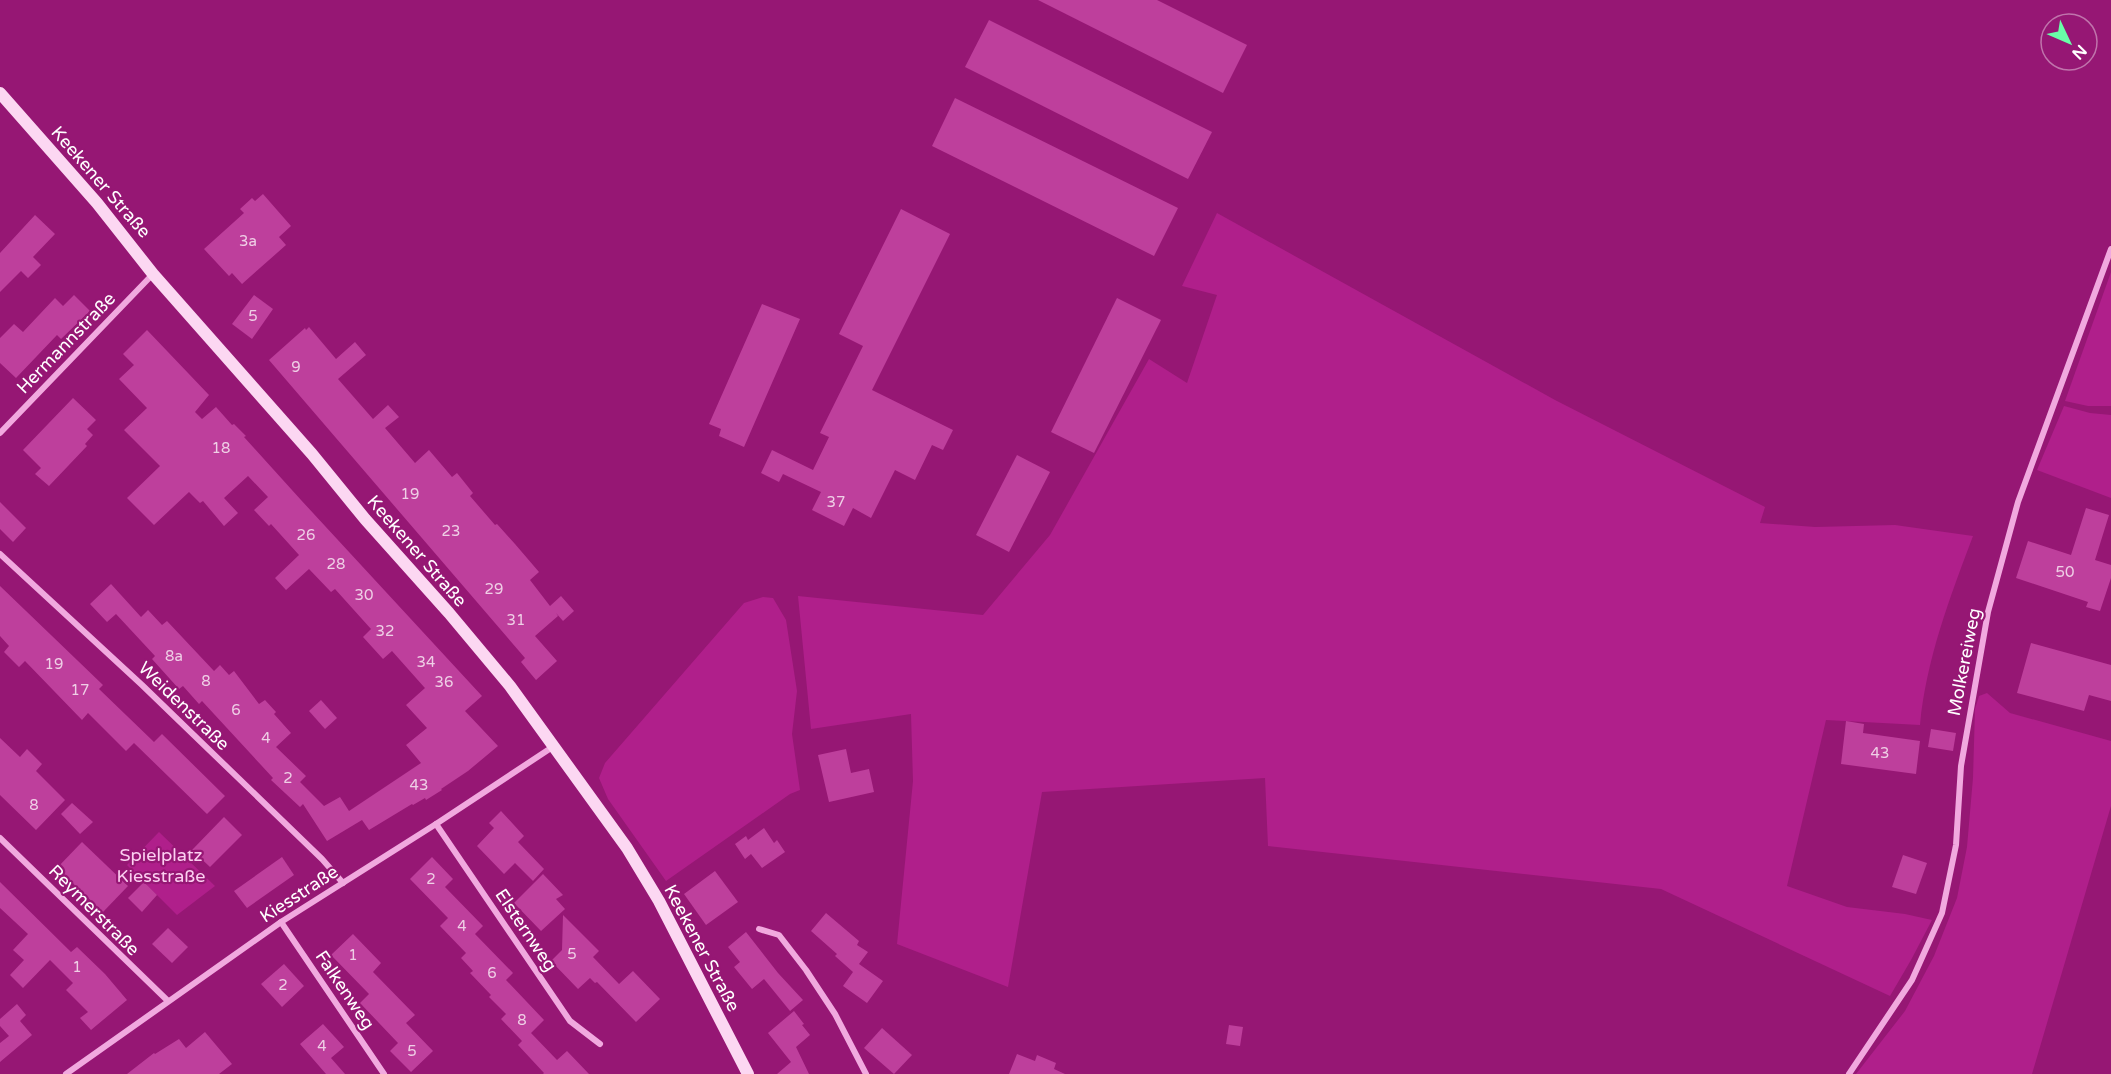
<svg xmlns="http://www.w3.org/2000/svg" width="2111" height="1074" viewBox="0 0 2111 1074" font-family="'Varela Round',sans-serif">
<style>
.green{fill:#b01f8b}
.building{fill:#be3f9c}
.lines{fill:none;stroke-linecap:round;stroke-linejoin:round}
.minor{stroke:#f1a9df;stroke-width:6}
.secondary{stroke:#fcd7f2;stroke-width:12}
.labels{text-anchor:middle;stroke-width:4.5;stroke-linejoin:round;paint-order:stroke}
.number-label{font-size:15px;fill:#efcfe6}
.street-label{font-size:18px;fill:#fff;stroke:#961774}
.park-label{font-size:18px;fill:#fcd0f1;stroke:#961774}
</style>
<rect width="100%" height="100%" fill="#961774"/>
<g class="green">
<path d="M 1217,213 L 1555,400 L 1765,507 L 1760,523 L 1815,527 L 1895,525 L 1973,536 C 1950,597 1926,660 1920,725 L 1826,720 L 1787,886 L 1847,907 L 1905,914 L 1932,920 L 1911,960 L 1890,996 L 1661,889 L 1268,846 L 1265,778 L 1042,792 L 1008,987 L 897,944 L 913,781 L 911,714 L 811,729 L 798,596 L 983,615 L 1050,535 L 1149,359 L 1187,383 L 1217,295 L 1182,286 Z"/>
<path d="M 2111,272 L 2111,406 L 2088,406 L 2065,401 Z"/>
<path d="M 2064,406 L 2090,413 L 2111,415 L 2111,498 L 2037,470 Z"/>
<path d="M 763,597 L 773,598 L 786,620 L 797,691 L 792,734 L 800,790 L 790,794 L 666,881 L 608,799 L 599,778 L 605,763 L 744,603 Z"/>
<path d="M 1987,693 L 2010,713 L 2111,741 L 2111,806 L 2032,1074 L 1856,1074 L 1905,1011 L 1934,956 L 1957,898 L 1967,847 L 1973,778 L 1975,709 L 1979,696 Z"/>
<path d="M 159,832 L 215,886 L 177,915 L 127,865 Z"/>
</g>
<g class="building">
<path d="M 1038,0 L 1157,0 L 1247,45 L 1223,93 Z"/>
<path d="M 989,20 L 1212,132 L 1188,179 L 965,67 Z"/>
<path d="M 955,98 L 1178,208 L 1154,256 L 932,146 Z"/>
<path d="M 263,194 L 291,226 L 279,237 L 286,245 L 242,284 L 232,273 L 229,276 L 204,249 L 244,213 L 240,209 L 252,198 L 255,201 Z"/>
<path d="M 901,209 L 950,234 L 872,390 L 953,430 L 943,450 L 932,445 L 915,480 L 895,470 L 871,518 L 853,508 L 844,526 L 812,510 L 821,492 L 783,474 L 779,482 L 761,473 L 772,450 L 813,470 L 829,437 L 820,433 L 863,346 L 839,334 Z"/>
<path d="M 35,215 L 55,234 L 33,257 L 41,265 L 28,278 L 21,271 L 0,292 L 0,253 Z"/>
<path d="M 74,295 L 90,311 L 61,339 L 57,335 L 16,378 L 0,363 L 0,338 L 14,324 L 23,332 L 55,298 L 63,306 Z"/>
<path d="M 254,295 L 273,309 L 252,339 L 232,324 Z"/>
<path d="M 1117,298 L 1161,320 L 1094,453 L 1051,432 Z"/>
<path d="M 762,304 L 800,319 L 744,447 L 719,436 L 721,429 L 709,424 Z"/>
<path d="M 309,327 L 336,359 L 355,342 L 366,355 L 338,379 L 373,419 L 388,405 L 399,417 L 385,428 L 415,463 L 429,450 L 452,477 L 457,473 L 473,493 L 470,496 L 495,525 L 497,524 L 515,544 L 539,572 L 530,580 L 550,606 L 561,596 L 574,611 L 563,621 L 556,613 L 558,616 L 535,636 L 557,661 L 536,680 L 521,662 L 525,658 L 269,360 L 305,328 L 306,330 Z"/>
<path d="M 147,330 L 209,395 L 195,412 L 202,419 L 216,407 L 232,425 L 234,424 L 246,436 L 244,437 L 301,500 L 482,696 L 465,711 L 498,746 L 468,771 L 441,789 L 442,790 L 426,800 L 425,798 L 413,805 L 412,804 L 369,830 L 362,820 L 327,841 L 303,804 L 300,807 L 271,780 L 273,778 L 202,701 L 199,704 L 183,686 L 179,689 L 152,659 L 155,656 L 116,614 L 107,622 L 90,604 L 111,584 L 141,617 L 148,610 L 162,625 L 167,621 L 214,671 L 220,665 L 229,675 L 234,671 L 259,704 L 265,700 L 276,712 L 274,714 L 291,733 L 276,747 L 306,776 L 300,782 L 324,806 L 340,797 L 349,811 L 421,763 L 406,745 L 427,728 L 406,705 L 425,688 L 424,687 L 392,651 L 383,659 L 363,637 L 371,629 L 335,589 L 331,592 L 309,569 L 286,590 L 275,578 L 299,555 L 271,524 L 269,526 L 254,510 L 268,497 L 248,476 L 224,498 L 238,513 L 224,526 L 203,501 L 200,503 L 189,492 L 154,525 L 127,498 L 160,466 L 124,430 L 147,408 L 119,379 L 134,365 L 123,354 Z"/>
<path d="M 73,398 L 96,420 L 87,429 L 93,435 L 85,444 L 87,446 L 49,486 L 35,474 L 41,468 L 23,450 Z"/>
<path d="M 1017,455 L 1050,472 L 1009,552 L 976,535 Z"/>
<path d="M 0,502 L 26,528 L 13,542 L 0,529 Z"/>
<path d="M 2086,508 L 2109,515 L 2095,560 L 2111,565 L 2111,578 L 2100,611 L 2086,607 L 2088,602 L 2016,578 L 2028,541 L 2071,555 Z"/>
<path d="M 0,586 L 103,685 L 99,689 L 154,742 L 162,734 L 225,796 L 207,814 L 134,743 L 126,751 L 88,713 L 82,720 L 25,661 L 19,667 L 4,652 L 9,646 L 0,636 Z"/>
<path d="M 2031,643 L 2111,665 L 2111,701 L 2089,695 L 2084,711 L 2017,693 Z"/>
<path d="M 321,700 L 337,718 L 325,729 L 309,711 Z"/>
<path d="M 1846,721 L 1864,724 L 1863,733 L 1920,741 L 1916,774 L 1841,764 Z"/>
<path d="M 1931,729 L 1956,733 L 1953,751 L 1928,747 Z"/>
<path d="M 0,738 L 20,757 L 27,749 L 42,764 L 36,771 L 65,800 L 36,830 L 0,795 Z"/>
<path d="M 846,749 L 851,773 L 869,769 L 874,792 L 829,802 L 818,755 Z"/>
<path d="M 72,803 L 93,822 L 80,834 L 61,814 Z"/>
<path d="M 501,811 L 524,836 L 518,842 L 544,869 L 533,881 L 515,863 L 504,874 L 477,846 L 494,828 L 489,823 Z"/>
<path d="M 224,817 L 242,835 L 210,867 L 192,850 Z"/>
<path d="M 764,828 L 774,843 L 777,840 L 785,852 L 762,868 L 751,854 L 745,859 L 735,844 L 746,836 L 748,840 Z"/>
<path d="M 82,842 L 128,886 L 103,912 L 57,868 Z"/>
<path d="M 1903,855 L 1927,863 L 1916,894 L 1892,887 Z"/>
<path d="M 282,857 L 294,875 L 247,908 L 234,891 Z"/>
<path d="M 432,857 L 453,879 L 445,887 L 483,926 L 475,934 L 513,973 L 506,980 L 544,1020 L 531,1033 L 557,1060 L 567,1051 L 589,1074 L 543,1074 L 544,1073 L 518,1045 L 522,1041 L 501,1019 L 506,1014 L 489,997 L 491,995 L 470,973 L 473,971 L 461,958 L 466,953 L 440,926 L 448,918 L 410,879 Z"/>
<path d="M 715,871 L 738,902 L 706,925 L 684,894 Z"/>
<path d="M 543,874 L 563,895 L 556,899 L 565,909 L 541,931 L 514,903 Z"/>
<path d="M 0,882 L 71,952 L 77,947 L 105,974 L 127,1000 L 91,1030 L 80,1018 L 88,1012 L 66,990 L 73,983 L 50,960 L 23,988 L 10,975 L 24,960 L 13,950 L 28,934 L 0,908 Z"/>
<path d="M 144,882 L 157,895 L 142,912 L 128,898 Z"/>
<path d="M 826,913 L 859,941 L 857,945 L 868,952 L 859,964 L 883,981 L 867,1003 L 843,986 L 853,972 L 835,956 L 837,954 L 811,931 Z"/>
<path d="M 563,915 L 599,951 L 593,957 L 619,984 L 633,971 L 660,999 L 636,1022 L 597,982 L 595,983 L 590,978 L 578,989 L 551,961 L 562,950 Z"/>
<path d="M 168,928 L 188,947 L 172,963 L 152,944 Z"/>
<path d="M 746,932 L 778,973 L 803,1000 L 790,1011 L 764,979 L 752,989 L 734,967 L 740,962 L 728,947 Z"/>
<path d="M 353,934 L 381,963 L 373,972 L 415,1015 L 406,1023 L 433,1051 L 411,1072 L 390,1051 L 398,1043 L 360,1003 L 369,994 L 331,955 Z"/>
<path d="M 284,964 L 304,986 L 282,1007 L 261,984 Z"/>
<path d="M 17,1004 L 26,1015 L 20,1021 L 32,1035 L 0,1062 L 0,1043 L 9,1036 L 0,1026 L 0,1019 Z"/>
<path d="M 794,1011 L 804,1024 L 802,1025 L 810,1035 L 796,1047 L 809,1074 L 777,1074 L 791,1062 L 768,1033 Z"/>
<path d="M 323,1024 L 344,1047 L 331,1058 L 345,1074 L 326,1074 L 300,1044 Z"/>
<path d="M 1229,1025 L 1243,1027 L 1240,1046 L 1226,1044 Z"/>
<path d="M 882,1028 L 912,1055 L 894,1074 L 864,1048 Z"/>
<path d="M 205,1032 L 232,1064 L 219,1074 L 127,1074 L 154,1053 L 155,1054 L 179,1039 L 186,1048 Z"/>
<path d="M 1017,1054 L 1035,1061 L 1037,1055 L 1056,1063 L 1054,1069 L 1065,1074 L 1009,1074 Z"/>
</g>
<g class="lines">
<g class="minor">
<path d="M 0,433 L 153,274"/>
<path d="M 0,554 L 142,685 L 322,859 L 343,883"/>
<path d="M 436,824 L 570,1021 L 600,1044"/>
<path d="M 0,838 L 168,1001"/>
<path d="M 281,922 L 384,1074"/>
<path d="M 759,929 L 779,935 L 806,970 L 835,1014 L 866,1074"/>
<path d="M 66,1074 L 281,922 L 436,824 L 554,746"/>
<path d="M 1849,1074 L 1912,980 L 1942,913 L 1956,845 L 1961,766 L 1988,612 L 2018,502 L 2111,249"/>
</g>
<path class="secondary" d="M 0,93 L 97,203 L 153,274 L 312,454 L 365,519 L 449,613 L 510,686 L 627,848 L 659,901 L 748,1074"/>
</g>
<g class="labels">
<g class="number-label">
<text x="248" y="246">3a</text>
<text x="253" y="321">5</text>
<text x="296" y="372">9</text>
<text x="221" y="453">18</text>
<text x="410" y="499">19</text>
<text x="836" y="507">37</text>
<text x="451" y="536">23</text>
<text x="306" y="540">26</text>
<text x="336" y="569">28</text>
<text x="2065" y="577">50</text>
<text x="494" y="594">29</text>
<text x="364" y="600">30</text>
<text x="516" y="625">31</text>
<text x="385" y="636">32</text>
<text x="174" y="661">8a</text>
<text x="426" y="667">34</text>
<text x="54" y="669">19</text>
<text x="206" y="686">8</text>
<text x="444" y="687">36</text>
<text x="80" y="695">17</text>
<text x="236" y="715">6</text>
<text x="266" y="743">4</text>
<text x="1880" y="758">43</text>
<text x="288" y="783">2</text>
<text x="419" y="790">43</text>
<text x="34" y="810">8</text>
<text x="431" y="884">2</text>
<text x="462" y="931">4</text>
<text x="572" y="959">5</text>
<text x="353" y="960">1</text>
<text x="77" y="972">1</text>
<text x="492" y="978">6</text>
<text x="283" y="990">2</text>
<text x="522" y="1025">8</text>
<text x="322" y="1051">4</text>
<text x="412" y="1056">5</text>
</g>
<g class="street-label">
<text transform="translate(101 182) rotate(49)" y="6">Keekener Straße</text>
<text transform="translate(66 343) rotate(-46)" y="6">Hermannstraße</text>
<text transform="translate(417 551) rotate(49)" y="6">Keekener Straße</text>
<text transform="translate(1964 662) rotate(-79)" y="6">Molkereiweg</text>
<text transform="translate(184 706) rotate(44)" y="6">Weidenstraße</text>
<text transform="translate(299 894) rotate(-33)" y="6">Kiesstraße</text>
<text transform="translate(94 910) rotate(45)" y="6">Reymerstraße</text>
<text transform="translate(526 930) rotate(56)" y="6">Elsternweg</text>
<text transform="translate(702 948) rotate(62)" y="6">Keekener Straße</text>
<text transform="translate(345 990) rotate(56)" y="6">Falkenweg</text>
</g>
<g class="park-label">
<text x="161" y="861">Spielplatz<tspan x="161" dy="21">Kiesstraße</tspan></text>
</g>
</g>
<g transform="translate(2069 42) rotate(134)"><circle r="28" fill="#961774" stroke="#c074ac" stroke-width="1.5"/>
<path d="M0-4.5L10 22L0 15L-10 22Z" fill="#69ffa8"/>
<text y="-9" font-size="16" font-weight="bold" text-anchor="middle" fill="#ffffff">N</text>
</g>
</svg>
